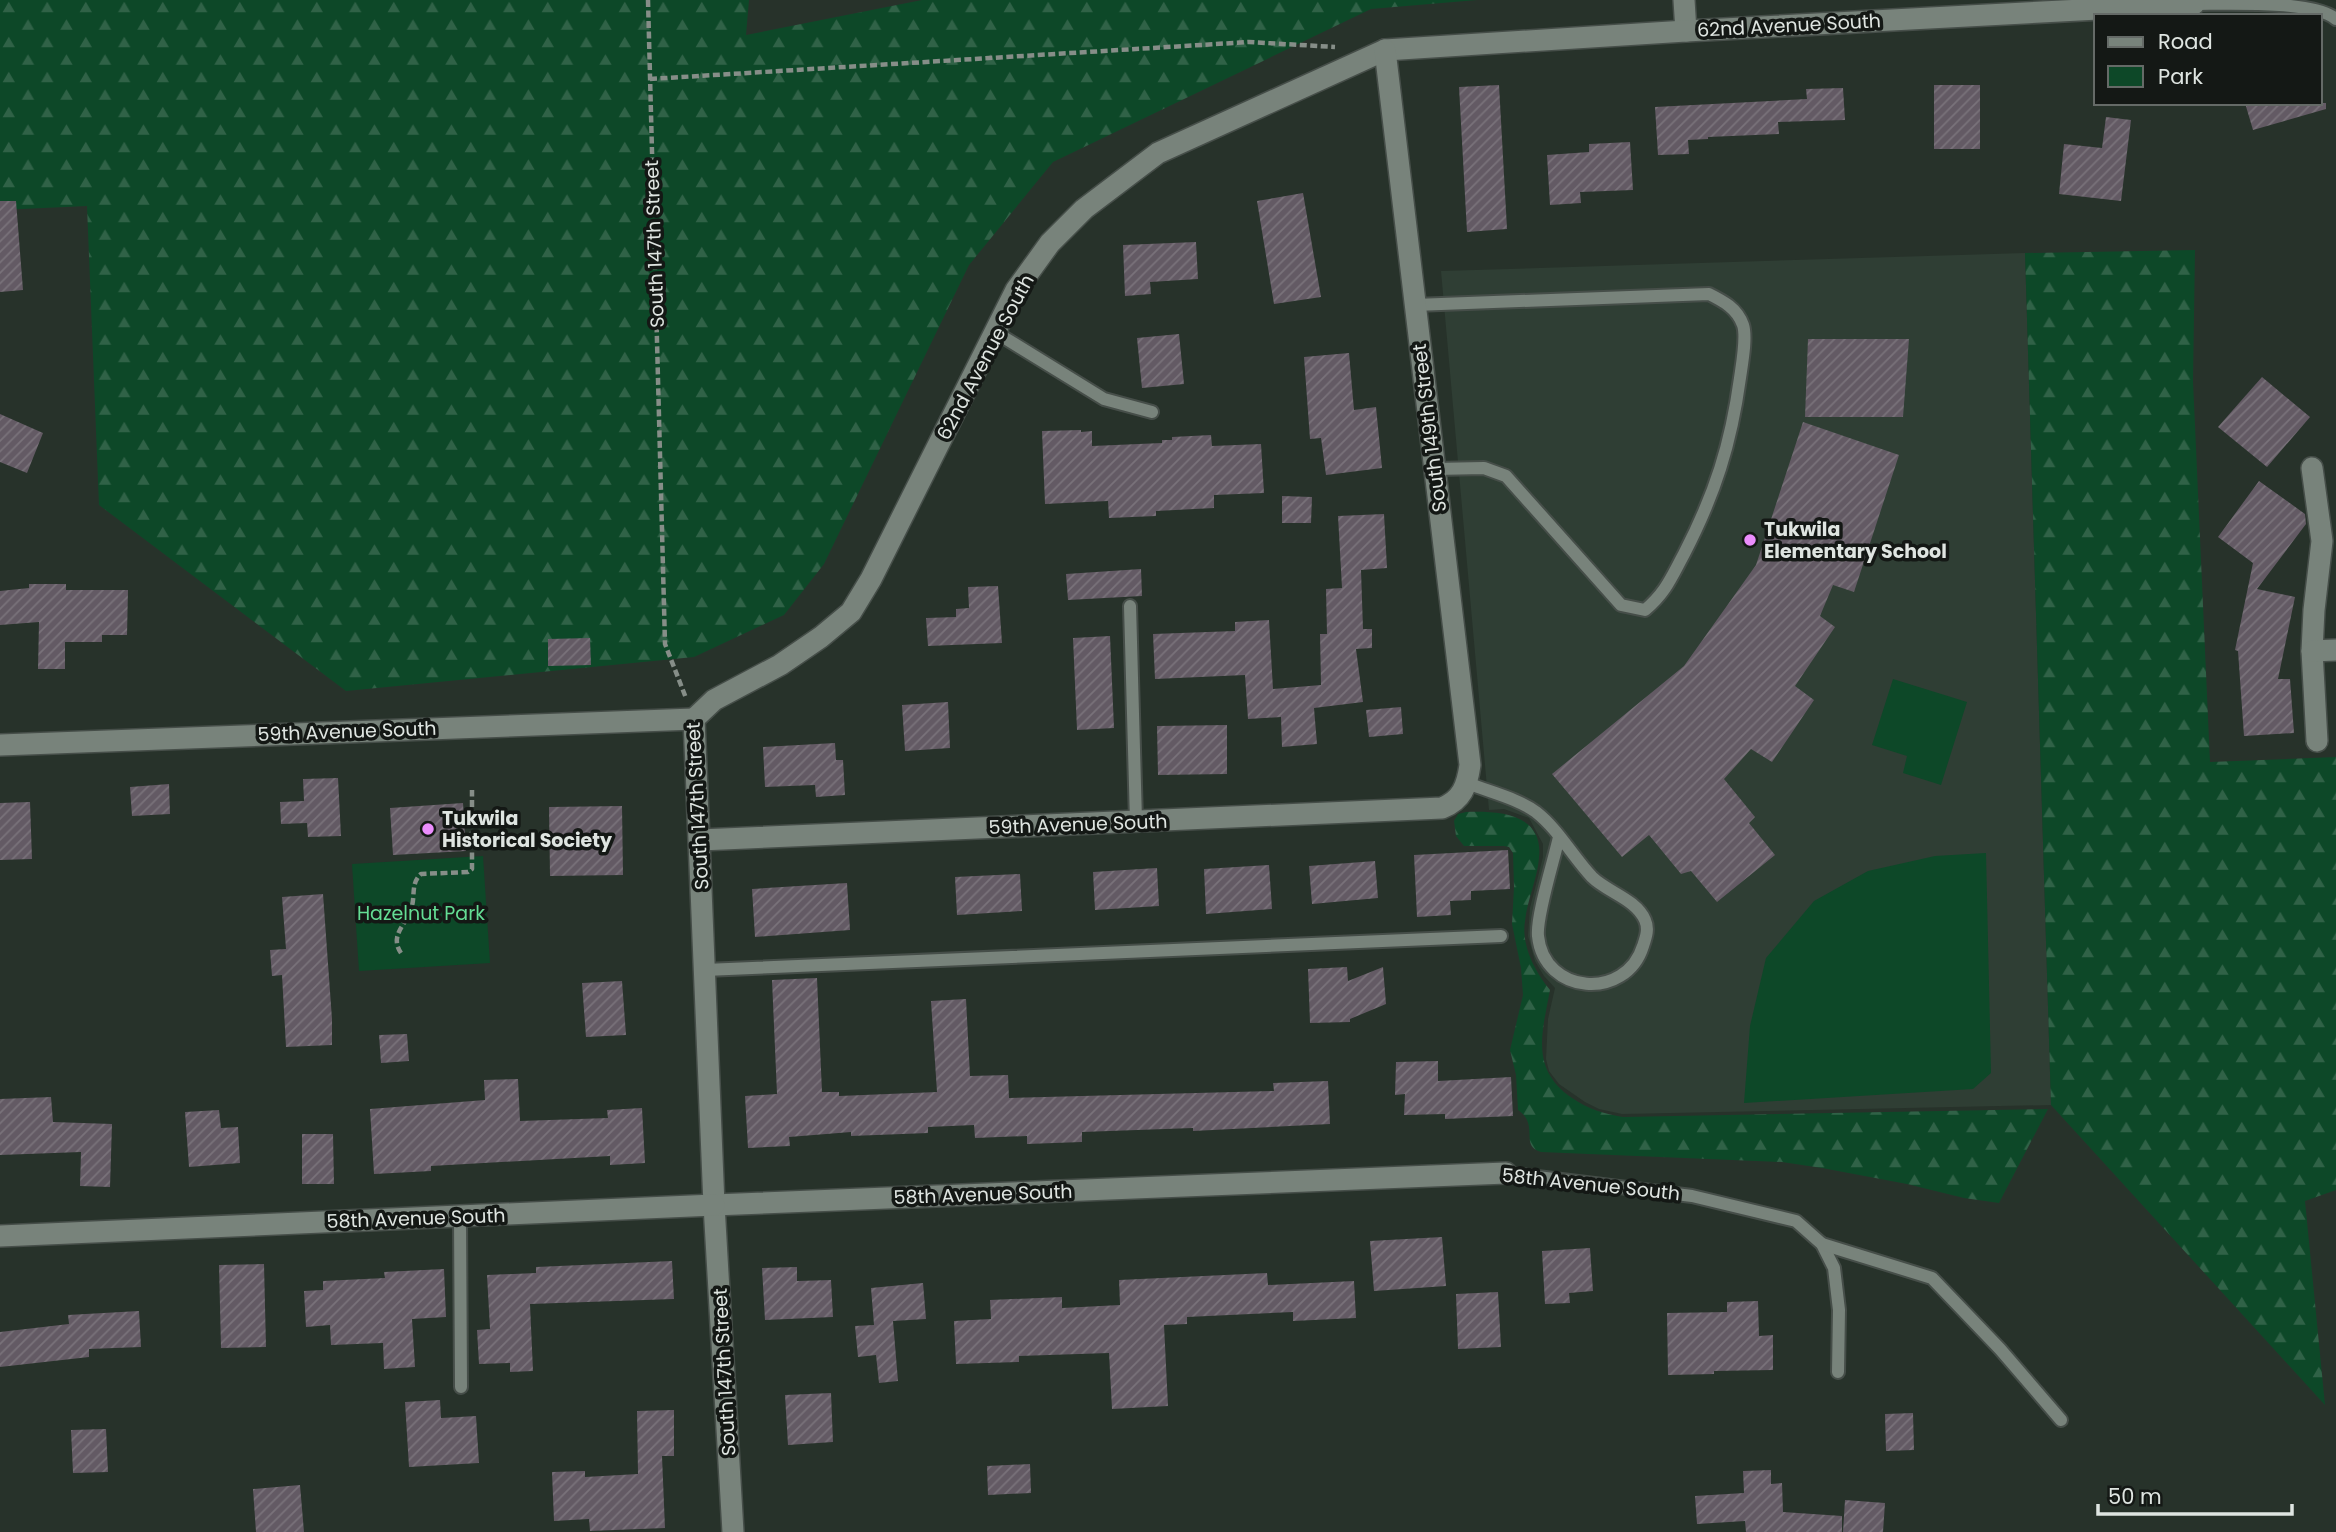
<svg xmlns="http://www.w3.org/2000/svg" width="2336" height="1532" viewBox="0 0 2336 1532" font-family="Poppins,sans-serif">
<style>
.built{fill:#2f3e34}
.green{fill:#0d4828}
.forest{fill:url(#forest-firs)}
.building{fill:url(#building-hatch)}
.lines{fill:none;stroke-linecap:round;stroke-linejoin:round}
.service-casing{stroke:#464e49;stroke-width:16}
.minor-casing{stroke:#464e49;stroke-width:24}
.tertiary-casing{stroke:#464e49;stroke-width:24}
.path{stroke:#868e88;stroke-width:4.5;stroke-dasharray:7 3.5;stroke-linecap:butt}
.service{stroke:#78837b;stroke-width:12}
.minor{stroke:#78837b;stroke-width:21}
.tertiary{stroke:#78837b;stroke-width:21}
.poi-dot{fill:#eb8dfc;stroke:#141815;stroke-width:2.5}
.labels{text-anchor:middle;stroke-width:7;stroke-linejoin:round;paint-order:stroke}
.street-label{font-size:19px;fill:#dfe5e1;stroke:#141815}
.poi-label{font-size:19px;font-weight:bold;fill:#dfe5e1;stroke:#141815;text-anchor:start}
.park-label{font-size:19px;fill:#64dd94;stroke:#141815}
</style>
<defs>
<pattern id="forest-firs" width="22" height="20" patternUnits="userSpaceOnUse" patternTransform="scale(1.75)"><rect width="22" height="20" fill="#0d4828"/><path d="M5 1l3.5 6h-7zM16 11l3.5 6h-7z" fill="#306247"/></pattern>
<pattern id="building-hatch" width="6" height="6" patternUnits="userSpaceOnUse" patternTransform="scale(1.75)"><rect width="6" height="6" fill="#635a64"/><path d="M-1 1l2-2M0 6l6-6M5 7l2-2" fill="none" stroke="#79727a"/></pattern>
</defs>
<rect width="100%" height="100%" fill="#27322a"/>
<path class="built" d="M 2025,253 L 2051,1105 L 1622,1114 L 1599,1109 L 1585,1102 L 1559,1084 L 1549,1071 L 1546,1059 L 1548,1019 L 1555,988 L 1544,976 L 1535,961 L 1528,936 L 1530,908 L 1543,857 L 1543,844 L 1529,818 L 1504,809 L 1489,810 L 1441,271 Z"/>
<g class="green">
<path d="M 1893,679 L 1967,702 L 1941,785 L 1903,773 L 1907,756 L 1872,745 Z"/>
<path d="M 1986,853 L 1991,1073 L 1973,1089 L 1744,1103 L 1750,1026 L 1766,958 L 1814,901 L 1868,871 L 1935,856 Z"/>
<path d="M 483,856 L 490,963 L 359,971 L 352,864 Z"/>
</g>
<g class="forest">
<path d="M 0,0 L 749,0 L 746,35 L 922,0 L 1477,0 L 1371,9 L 1053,162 L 969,265 L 824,564 L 784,615 L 694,657 L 346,691 L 99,505 L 87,206 L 0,210 Z"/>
<path d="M 2195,250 L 2193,381 L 2210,762 L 2336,757 L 2336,1190 L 2305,1201 L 2325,1405 L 2051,1105 L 2025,253 Z"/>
<path d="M 1466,812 C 1499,811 1544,813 1539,858 C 1537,880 1527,900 1525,921 C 1521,945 1535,972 1550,990 C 1542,1033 1530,1069 1572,1098 C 1588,1109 1604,1114 1623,1117 L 2048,1109 L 1999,1203 L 1964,1198 L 1907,1184 L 1822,1168 L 1782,1162 L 1541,1152 C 1519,1146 1540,1125 1518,1110 L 1516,1075 L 1510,1050 L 1523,995 L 1521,968 L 1512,924 L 1514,887 L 1513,853 L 1509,847 L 1504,846 L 1464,846 L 1456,836 L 1454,821 L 1458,814 Z"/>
</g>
<g class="building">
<path d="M 1499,85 L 1507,229 L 1467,232 L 1459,87 Z"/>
<rect x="1934" y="85" width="46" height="64"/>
<path d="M 1843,88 L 1845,120 L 1778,122 L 1779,134 L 1708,137 L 1708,139 L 1688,140 L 1689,154 L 1658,155 L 1655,107 L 1807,99 L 1806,89 Z"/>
<path d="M 2245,103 L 2326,103 L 2326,109 L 2253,130 Z"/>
<path d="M 2106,117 L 2131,120 L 2121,201 L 2059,194 L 2064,144 L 2102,148 Z"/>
<path d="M 1630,142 L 1633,190 L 1580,192 L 1581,203 L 1550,205 L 1547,155 L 1589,152 L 1589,144 Z"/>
<path d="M 1303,193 L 1321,297 L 1274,304 L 1257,201 Z"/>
<path d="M 0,201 L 16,201 L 23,290 L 0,292 Z"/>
<path d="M 1196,242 L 1198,279 L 1150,282 L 1151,294 L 1125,296 L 1123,245 Z"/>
<path d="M 1179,334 L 1184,384 L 1142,388 L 1137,338 Z"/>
<path d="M 1808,339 L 1909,339 L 1903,417 L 1805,417 Z"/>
<path d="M 1349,353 L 1354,410 L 1376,407 L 1382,468 L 1326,475 L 1321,438 L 1310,439 L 1304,357 Z"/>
<path d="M 2262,377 L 2310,417 L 2267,467 L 2218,427 Z"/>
<path d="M 0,414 L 43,433 L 27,473 L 0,462 Z"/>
<path d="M 1803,422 L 1899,455 L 1854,592 L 1833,585 L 1820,616 L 1835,627 L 1795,686 L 1814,700 L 1772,762 L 1751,749 L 1724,779 L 1755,817 L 1749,823 L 1775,855 L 1717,902 L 1691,871 L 1681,874 L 1649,835 L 1622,857 L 1552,774 L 1684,666 L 1756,565 Z"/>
<path d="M 1081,430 L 1081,432 L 1092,431 L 1092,446 L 1162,443 L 1162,440 L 1172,440 L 1172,437 L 1211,435 L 1212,446 L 1261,444 L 1264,493 L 1214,495 L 1214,508 L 1156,511 L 1156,516 L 1109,518 L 1108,501 L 1045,504 L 1042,431 Z"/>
<path d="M 2259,481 L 2305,514 L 2306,524 L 2257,589 L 2295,597 L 2278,679 L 2290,679 L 2294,733 L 2244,736 L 2238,651 L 2235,650 L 2253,563 L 2218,537 Z"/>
<path d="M 1282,496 L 1312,497 L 1311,523 L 1282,523 Z"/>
<path d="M 1384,514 L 1387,568 L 1361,570 L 1363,629 L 1372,629 L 1372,648 L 1356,649 L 1363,702 L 1314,708 L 1317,744 L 1282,747 L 1281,717 L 1248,719 L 1245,675 L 1155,679 L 1153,634 L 1235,631 L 1235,622 L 1269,620 L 1273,689 L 1321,685 L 1320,634 L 1327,634 L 1326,589 L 1342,588 L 1338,516 Z"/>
<path d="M 1141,569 L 1142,596 L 1068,600 L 1066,574 Z"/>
<path d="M 29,584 L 66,584 L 66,590 L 128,590 L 127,635 L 102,635 L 102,642 L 65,642 L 65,669 L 38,669 L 39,622 L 0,625 L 0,591 L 29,588 Z"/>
<path d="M 998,586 L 1002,643 L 928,646 L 926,618 L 956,617 L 956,609 L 969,608 L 968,587 Z"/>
<path d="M 1110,636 L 1114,728 L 1077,730 L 1073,638 Z"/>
<path d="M 590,638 L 591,665 L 548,666 L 548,639 Z"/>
<path d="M 948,702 L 950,748 L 905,751 L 902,705 Z"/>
<path d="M 1401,707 L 1403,734 L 1369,737 L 1366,710 Z"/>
<path d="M 1227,725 L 1227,774 L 1158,775 L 1157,726 Z"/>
<path d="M 835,743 L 836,760 L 843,760 L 845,795 L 816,797 L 815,785 L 765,787 L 763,747 Z"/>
<path d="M 338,778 L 341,836 L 308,837 L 307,823 L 281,824 L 280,802 L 304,801 L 303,779 Z"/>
<path d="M 169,784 L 170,814 L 132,816 L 130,787 Z"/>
<path d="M 30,802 L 32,859 L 0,860 L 0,803 Z"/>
<path d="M 463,803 L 466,851 L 393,855 L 390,808 Z"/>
<path d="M 622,806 L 623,875 L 550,876 L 549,807 Z"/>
<path d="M 1508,850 L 1510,889 L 1471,891 L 1471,900 L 1450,901 L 1451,915 L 1417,917 L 1414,855 Z"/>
<path d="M 1375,861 L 1378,898 L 1312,904 L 1309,866 Z"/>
<path d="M 1269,865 L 1272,909 L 1206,914 L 1204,869 Z"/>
<path d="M 1157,868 L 1159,906 L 1095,910 L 1093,872 Z"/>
<path d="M 1020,874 L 1022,911 L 957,915 L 955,877 Z"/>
<path d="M 847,883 L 850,930 L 755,937 L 752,889 Z"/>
<path d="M 323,894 L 332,1019 L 332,1045 L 286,1047 L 282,975 L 272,976 L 270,950 L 286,949 L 282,897 Z"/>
<path d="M 1347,967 L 1348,981 L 1383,967 L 1386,1004 L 1350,1019 L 1350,1022 L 1310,1023 L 1308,969 Z"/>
<path d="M 817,978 L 822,1092 L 839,1092 L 839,1096 L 937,1092 L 931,1001 L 966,999 L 970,1076 L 1008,1075 L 1009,1098 L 1274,1091 L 1273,1083 L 1328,1081 L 1330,1124 L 1193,1131 L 1193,1128 L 1082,1132 L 1082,1142 L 1027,1144 L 1027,1136 L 975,1138 L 974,1125 L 928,1127 L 928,1133 L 851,1136 L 851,1132 L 789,1137 L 790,1146 L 748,1148 L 745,1096 L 777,1094 L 772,980 Z"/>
<path d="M 622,981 L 626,1035 L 586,1037 L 582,983 Z"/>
<path d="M 407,1034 L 409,1061 L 381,1063 L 379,1035 Z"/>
<path d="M 1438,1061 L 1438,1081 L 1511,1077 L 1513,1116 L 1445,1119 L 1445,1114 L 1404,1115 L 1405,1094 L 1395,1095 L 1396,1062 Z"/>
<path d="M 518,1079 L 520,1121 L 608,1118 L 607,1110 L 642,1108 L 645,1163 L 610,1165 L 610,1156 L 431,1166 L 431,1171 L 374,1174 L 370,1109 L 485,1100 L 484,1080 Z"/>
<path d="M 51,1097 L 53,1122 L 112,1124 L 110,1187 L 80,1186 L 81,1152 L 0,1155 L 0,1099 Z"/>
<path d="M 219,1110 L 221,1128 L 238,1127 L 240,1163 L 189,1167 L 185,1112 Z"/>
<path d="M 302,1134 L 333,1134 L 334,1184 L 302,1184 Z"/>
<path d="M 1442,1237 L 1446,1286 L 1374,1291 L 1370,1241 Z"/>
<path d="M 1590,1248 L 1593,1291 L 1569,1293 L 1570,1303 L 1545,1304 L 1542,1251 Z"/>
<path d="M 672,1261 L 674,1299 L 530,1304 L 533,1371 L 510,1372 L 510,1363 L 479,1364 L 477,1330 L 490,1329 L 487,1275 L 536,1273 L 536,1267 Z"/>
<path d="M 264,1264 L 266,1347 L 221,1348 L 219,1265 Z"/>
<path d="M 797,1267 L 797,1281 L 831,1280 L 833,1317 L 765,1320 L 762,1268 Z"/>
<path d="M 444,1269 L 446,1317 L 412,1319 L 415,1367 L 384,1369 L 383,1343 L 331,1345 L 330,1325 L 306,1327 L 304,1291 L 323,1290 L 323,1281 L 385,1278 L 384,1272 Z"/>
<path d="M 1267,1273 L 1268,1285 L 1354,1281 L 1356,1318 L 1293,1321 L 1293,1312 L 1187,1317 L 1187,1324 L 1164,1325 L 1168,1406 L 1112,1409 L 1109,1353 L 1019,1356 L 1019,1362 L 956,1364 L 954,1321 L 991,1319 L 990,1300 L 1062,1297 L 1062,1308 L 1120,1305 L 1119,1280 Z"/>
<path d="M 923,1283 L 926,1319 L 893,1321 L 898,1381 L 879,1383 L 876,1355 L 858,1357 L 855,1326 L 874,1325 L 871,1288 Z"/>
<path d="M 1498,1292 L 1501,1347 L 1458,1349 L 1456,1294 Z"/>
<path d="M 1758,1301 L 1759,1336 L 1773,1335 L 1773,1370 L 1714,1371 L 1714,1374 L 1668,1375 L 1667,1313 L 1727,1312 L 1727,1302 Z"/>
<path d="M 139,1311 L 141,1347 L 89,1349 L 89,1357 L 0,1367 L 0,1332 L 69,1324 L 68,1315 Z"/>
<path d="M 831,1393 L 833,1442 L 788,1445 L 785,1395 Z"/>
<path d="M 440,1400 L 441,1418 L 476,1416 L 479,1463 L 409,1467 L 405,1402 Z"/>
<path d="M 674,1410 L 674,1456 L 662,1456 L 665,1528 L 590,1531 L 589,1519 L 554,1521 L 552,1472 L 585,1471 L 585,1477 L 638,1474 L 637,1411 Z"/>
<path d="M 1913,1413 L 1914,1450 L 1886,1451 L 1885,1414 Z"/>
<path d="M 106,1429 L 108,1472 L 73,1473 L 71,1430 Z"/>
<path d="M 1030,1464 L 1031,1493 L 988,1495 L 987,1466 Z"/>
<path d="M 1771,1470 L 1771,1484 L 1782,1483 L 1783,1512 L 1842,1516 L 1842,1532 L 1746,1532 L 1745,1521 L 1697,1524 L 1695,1496 L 1744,1493 L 1743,1471 Z"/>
<path d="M 300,1485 L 304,1532 L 256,1532 L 253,1489 Z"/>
<path d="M 1845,1500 L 1885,1503 L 1883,1532 L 1843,1532 Z"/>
</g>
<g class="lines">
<g class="service-casing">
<g id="service">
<path d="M 2194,4 C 2227,4 2313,0 2336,19"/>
<path d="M 1415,305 L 1709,294 C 1723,301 1737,308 1743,325 C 1747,337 1742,364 1740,378 C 1731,444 1715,494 1684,554 C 1671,578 1666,592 1645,610 L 1621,605 L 1506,476 L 1484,468 L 1434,469"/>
<path d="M 995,332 L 1104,399 L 1152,412"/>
<path d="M 1130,606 L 1136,821"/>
<path d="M 1468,783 C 1489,792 1517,798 1536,812 C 1558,829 1573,857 1592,877 C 1607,892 1636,899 1645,920 C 1649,929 1646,937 1643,946 C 1626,1001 1544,995 1538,936 C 1536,916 1554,860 1559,837"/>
<path d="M 705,970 L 1501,936"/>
<path d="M 1506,1173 L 1692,1196 L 1796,1221 L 1822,1244 L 1834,1268 L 1839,1310 L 1838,1372"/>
<path d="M 460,1216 L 461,1387"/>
<path d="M 1822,1244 L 1932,1278 L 2000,1349 L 2061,1420"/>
</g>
</g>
<g class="minor-casing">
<g id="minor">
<path d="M 1684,0 L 1686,31"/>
<path d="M 2312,468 L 2322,541 L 2314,610 L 2312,651 L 2317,741"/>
<path d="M 2312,651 L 2336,650"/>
<path d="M 694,719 L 714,700 L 780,665 L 821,637 L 851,612 L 871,579 L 1016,290 L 1050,243 L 1084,209 L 1158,153 L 1385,50 L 1686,31 L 2194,4 L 2194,0"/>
<path d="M 694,719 L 714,1205 L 733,1532"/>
<path d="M 0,745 L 694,719"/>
<path d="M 700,840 L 1442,808 C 1462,800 1467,786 1470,765 L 1385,50"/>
<path d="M 714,1205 L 1506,1173"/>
</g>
</g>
<g class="tertiary-casing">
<path id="tertiary" d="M 0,1236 L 714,1205"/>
</g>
<g class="path">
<path d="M 648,0 L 665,644 L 686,698"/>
<path d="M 650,79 L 1249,42 L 1335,47"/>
<path d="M 401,953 C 388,934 409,923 412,906 C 415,894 411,883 421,874 L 468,872 L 472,869 L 472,790"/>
</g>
<use href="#service" class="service"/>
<use href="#minor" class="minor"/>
<use href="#tertiary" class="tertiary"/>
</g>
<g class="poi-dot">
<circle cx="1750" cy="540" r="7"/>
<circle cx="428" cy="829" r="7"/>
</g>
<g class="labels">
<g class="street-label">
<text transform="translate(1789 25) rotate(-3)" y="7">62nd Avenue South</text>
<text transform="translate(654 244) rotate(-92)" y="7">South 147th Street</text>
<text transform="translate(985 357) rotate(-62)" y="7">62nd Avenue South</text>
<text transform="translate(1429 428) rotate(-97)" y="7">South 149th Street</text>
<text transform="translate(347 731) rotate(-2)" y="7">59th Avenue South</text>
<text transform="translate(697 806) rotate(-93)" y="7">South 147th Street</text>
<text transform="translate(1078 824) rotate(-2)" y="7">59th Avenue South</text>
<text transform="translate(1591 1184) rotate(6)" y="7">58th Avenue South</text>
<text transform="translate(983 1194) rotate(-2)" y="7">58th Avenue South</text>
<text transform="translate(416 1218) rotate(-2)" y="7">58th Avenue South</text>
<text transform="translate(724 1372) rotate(-93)" y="7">South 147th Street</text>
</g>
<g class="poi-label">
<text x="1764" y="536">Tukwila<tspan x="1764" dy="22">Elementary School</tspan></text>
<text x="442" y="825">Tukwila<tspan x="442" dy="22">Historical Society</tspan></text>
</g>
<g class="park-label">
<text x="421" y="920">Hazelnut Park</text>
</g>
</g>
<rect x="2094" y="14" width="228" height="91" fill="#141815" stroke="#656a67" stroke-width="2"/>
<rect x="2108" y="37" width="35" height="10" fill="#78837b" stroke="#656a67" stroke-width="2"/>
<text x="2158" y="49" font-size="21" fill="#dfe5e1">Road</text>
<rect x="2108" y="66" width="35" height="21" fill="#0d4828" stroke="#656a67" stroke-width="2"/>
<text x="2158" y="84" font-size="21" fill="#dfe5e1">Park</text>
<path d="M2098 1504v10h194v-10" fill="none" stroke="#dfe5e1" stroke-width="3.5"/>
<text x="2108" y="1504" font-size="21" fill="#dfe5e1" stroke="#141815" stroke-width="5" paint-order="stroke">50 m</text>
</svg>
